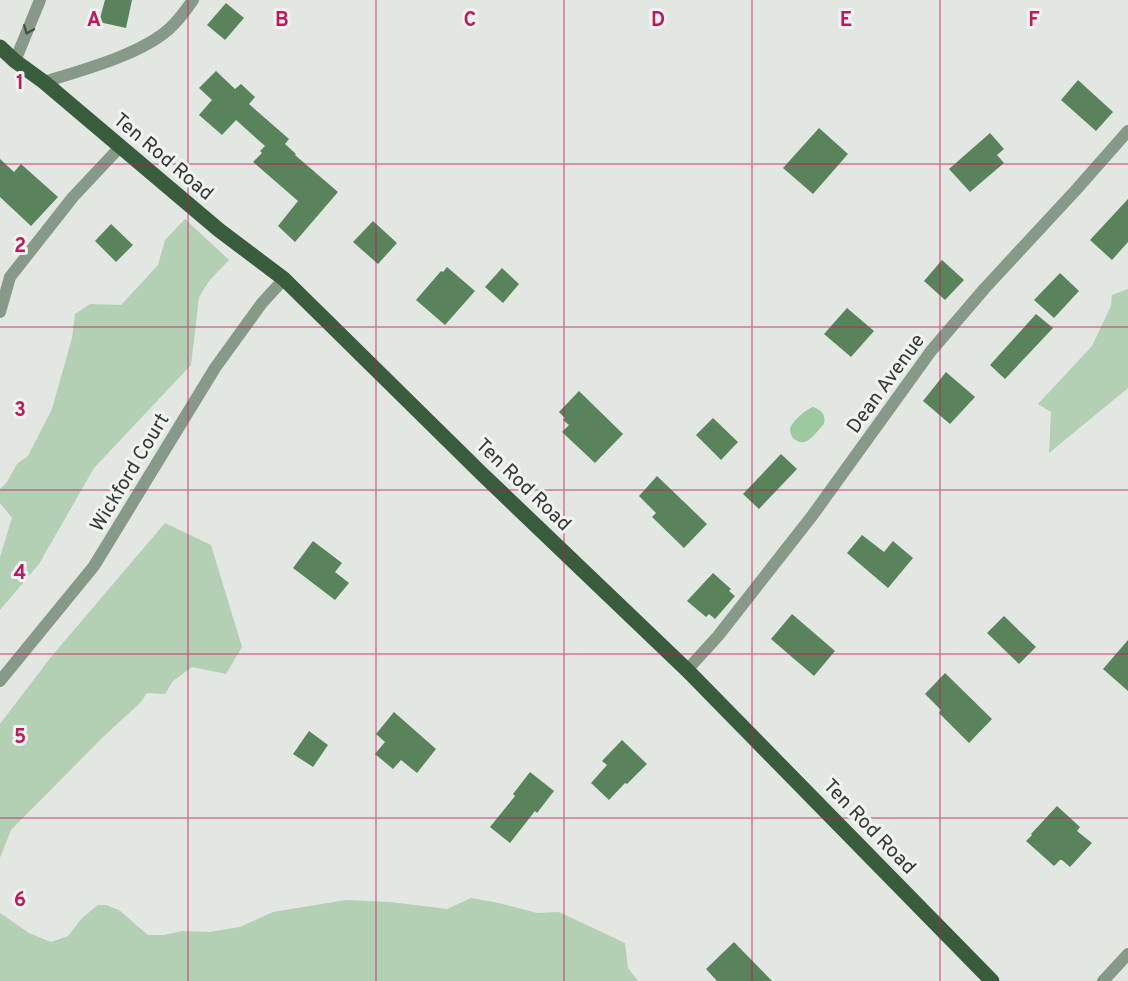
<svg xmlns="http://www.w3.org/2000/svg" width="1128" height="981" viewBox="0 0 1128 981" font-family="Overpass,sans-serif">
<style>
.green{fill:#b3cfb4}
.water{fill:#9cca9e}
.building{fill:#59845b}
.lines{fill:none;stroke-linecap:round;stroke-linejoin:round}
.lane{stroke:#879a87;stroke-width:12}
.street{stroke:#879a87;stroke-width:12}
.primary{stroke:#395c3c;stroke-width:15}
.oneway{stroke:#4a504a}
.grid{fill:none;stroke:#c2185b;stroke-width:1.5;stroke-opacity:0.55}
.labels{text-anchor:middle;stroke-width:6;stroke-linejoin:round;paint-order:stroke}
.street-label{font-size:20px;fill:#363736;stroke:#eff4f0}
.grid-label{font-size:20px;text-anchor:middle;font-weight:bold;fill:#c2185b;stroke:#eff4f0;stroke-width:6;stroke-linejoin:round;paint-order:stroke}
</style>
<rect width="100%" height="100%" fill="#e2e7e2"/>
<g class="green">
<path d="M 185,219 L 229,260 L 209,281 L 199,297 L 191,365 L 94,468 L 39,564 L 0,610 L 0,557 L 12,518 L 0,503 L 0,489 L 7,482 L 17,464 L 28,456 L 52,409 L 72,338 L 75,314 L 90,304 L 121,305 L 158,265 L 165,240 Z"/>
<path d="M 1128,289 L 1128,388 L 1049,453 L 1051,412 L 1038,404 L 1092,346 L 1111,306 L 1112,295 Z"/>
<path d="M 165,523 L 211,545 L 242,647 L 226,674 L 192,667 L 173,681 L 165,694 L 147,693 L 140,703 L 104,736 L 11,830 L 0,858 L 0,724 L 51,657 Z"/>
<path d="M 471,898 L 499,903 L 537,913 L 559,912 L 625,943 L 628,968 L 638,981 L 0,981 L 0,913 L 29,933 L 51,942 L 68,936 L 82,918 L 98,905 L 106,905 L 119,910 L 148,935 L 164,935 L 182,931 L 209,932 L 240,927 L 273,912 L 346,900 L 390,902 L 447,909 Z"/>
</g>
<path class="water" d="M 813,407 C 822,410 826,415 824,424 C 819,429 813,438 807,441 C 799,445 790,438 790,430 C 790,423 806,409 813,407 Z"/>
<g class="building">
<path d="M 105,0 L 132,0 L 126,28 L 99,22 Z"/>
<path d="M 226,3 L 244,18 L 225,40 L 207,25 Z"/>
<path d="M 216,71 L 235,89 L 241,84 L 255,97 L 249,104 L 289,139 L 285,144 L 296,154 L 295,155 L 338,192 L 295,242 L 278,226 L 298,201 L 253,162 L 262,153 L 260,151 L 265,146 L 236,120 L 222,135 L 199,115 L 212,100 L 199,88 Z"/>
<path d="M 1078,80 L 1113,112 L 1096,131 L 1061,100 Z"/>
<path d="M 819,128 L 848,154 L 813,194 L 783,168 Z"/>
<path d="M 990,133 L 1004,149 L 997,155 L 1004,163 L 970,192 L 949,169 Z"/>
<path d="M 0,159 L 14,172 L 21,164 L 58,197 L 31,226 L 0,197 Z"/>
<path d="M 1128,199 L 1128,242 L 1112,260 L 1090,240 Z"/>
<path d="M 373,221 L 397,243 L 378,264 L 353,242 Z"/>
<path d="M 111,224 L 133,245 L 116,262 L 95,241 Z"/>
<path d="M 942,260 L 964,280 L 945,300 L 924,281 Z"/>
<path d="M 447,267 L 475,291 L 445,325 L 416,300 L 441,271 L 443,272 Z"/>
<path d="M 502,268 L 519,284 L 503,303 L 485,287 Z"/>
<path d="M 1060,273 L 1079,291 L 1054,318 L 1034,300 Z"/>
<path d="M 847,308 L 874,331 L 851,357 L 824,334 Z"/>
<path d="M 1036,314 L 1053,328 L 1005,379 L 990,365 Z"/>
<path d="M 946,372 L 975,397 L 950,424 L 923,401 Z"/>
<path d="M 579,391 L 623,434 L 595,463 L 562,432 L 569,425 L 563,420 L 565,418 L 559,412 Z"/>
<path d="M 713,418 L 738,442 L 721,460 L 696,435 Z"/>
<path d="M 781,454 L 797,469 L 759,509 L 743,494 Z"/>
<path d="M 657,476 L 707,524 L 684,548 L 652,517 L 656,513 L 639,496 Z"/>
<path d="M 862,535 L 884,552 L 893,541 L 913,558 L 888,588 L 847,553 Z"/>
<path d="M 313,541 L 342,563 L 335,572 L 349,583 L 335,600 L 293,568 Z"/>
<path d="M 713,573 L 731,589 L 729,591 L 735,596 L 715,619 L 709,614 L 706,617 L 687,601 Z"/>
<path d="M 792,614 L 835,651 L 814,676 L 771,639 Z"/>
<path d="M 1004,616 L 1036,647 L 1019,664 L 987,633 Z"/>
<path d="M 1128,640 L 1128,691 L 1103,669 Z"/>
<path d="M 945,673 L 992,719 L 969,743 L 939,713 L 941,710 L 925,694 Z"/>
<path d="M 394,712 L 436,749 L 417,773 L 401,760 L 393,769 L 375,754 L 385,742 L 376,734 Z"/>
<path d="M 309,731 L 328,745 L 313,767 L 293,754 Z"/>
<path d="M 622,740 L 647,764 L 627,784 L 625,783 L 609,800 L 591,783 L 607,765 L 602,761 Z"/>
<path d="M 530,772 L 554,791 L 537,813 L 535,811 L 510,843 L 490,827 L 515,796 L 513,794 Z"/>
<path d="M 1057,806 L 1080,827 L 1077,831 L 1092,843 L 1070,867 L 1062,860 L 1060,860 L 1054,866 L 1026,841 L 1032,835 L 1031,834 Z"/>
<path d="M 734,942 L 772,981 L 717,981 L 706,969 Z"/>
</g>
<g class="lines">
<g class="lane">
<path d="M 44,82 C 82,70 140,55 169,29 C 178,21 186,10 193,0"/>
<path d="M 0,312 L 10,277 L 73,197 L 120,147"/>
<path d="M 1103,981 L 1128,954"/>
</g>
<g class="street">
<path d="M 15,61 L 40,0"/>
<path d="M 687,670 L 718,636 L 812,516 L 931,351 L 985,288 L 1075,191 L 1128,131"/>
<path d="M 0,681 L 94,566 L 215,368 L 262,303 L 284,279"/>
</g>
<path class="primary" d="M 0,47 L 15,61 L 44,82 L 219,230 L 284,279 L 481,473 L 687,670 L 992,981"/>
</g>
<defs><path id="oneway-chevron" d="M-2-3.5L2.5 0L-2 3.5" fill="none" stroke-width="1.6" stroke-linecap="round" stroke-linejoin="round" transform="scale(1.5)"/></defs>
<use class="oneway" href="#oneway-chevron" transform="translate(28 30) rotate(112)"/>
<path class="grid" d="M 188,0 L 188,981M 376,0 L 376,981M 564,0 L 564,981M 752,0 L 752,981M 940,0 L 940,981M 0,164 L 1128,164M 0,327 L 1128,327M 0,490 L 1128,490M 0,654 L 1128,654M 0,818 L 1128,818"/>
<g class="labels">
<g class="street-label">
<text transform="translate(164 156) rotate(40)" y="7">Ten Rod Road</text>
<text transform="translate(885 383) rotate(-54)" y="7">Dean Avenue</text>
<text transform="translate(129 472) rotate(-59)" y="7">Wickford Court</text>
<text transform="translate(524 484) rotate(44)" y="7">Ten Rod Road</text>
<text transform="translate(870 826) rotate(46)" y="7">Ten Rod Road</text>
</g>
</g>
<g class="grid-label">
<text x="94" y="26">A</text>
<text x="282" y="26">B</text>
<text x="470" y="26">C</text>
<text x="658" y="26">D</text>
<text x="846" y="26">E</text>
<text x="1034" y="26">F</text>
<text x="20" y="89">1</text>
<text x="20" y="252">2</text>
<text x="20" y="416">3</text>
<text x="20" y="579">4</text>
<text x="20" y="743">5</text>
<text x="20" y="906">6</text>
</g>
</svg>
